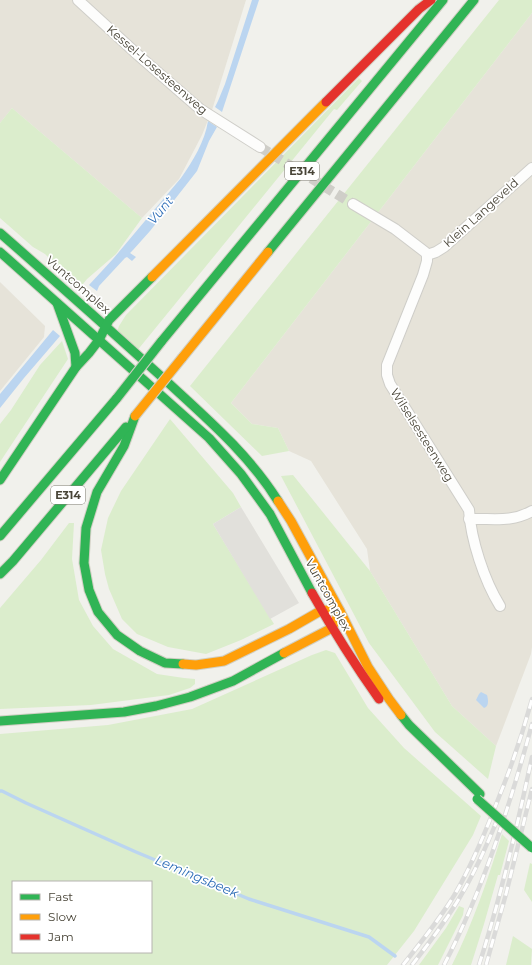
<svg xmlns="http://www.w3.org/2000/svg" width="532" height="965" viewBox="0 0 532 965" font-family="Montserrat,sans-serif">
<style>
.residential{fill:#e6e3d9}
.green{fill:#dbedcc;fill-rule:evenodd}
.parking{fill:#e1e0db}
.water{fill:#bbd5f0}
.lines{fill:none;stroke-linecap:round;stroke-linejoin:round}
.stream{stroke:#bbd5f0;stroke-width:3.5}
.street-tunnel{stroke:#cfcec8;stroke-width:10;stroke-dasharray:10 5;stroke-linecap:butt}
.street-casing{stroke:#cfcec9;stroke-width:12}
.fast-casing{stroke:#d1cfc3;stroke-width:11}
.slow-casing{stroke:#d1cfc3;stroke-width:11}
.jam-casing{stroke:#d1cfc3;stroke-width:11}
.street{stroke:#fdfdfc;stroke-width:10}
.fast{stroke:#30b455;stroke-width:9}
.slow{stroke:#ff9f0a;stroke-width:9}
.jam{stroke:#e5322d;stroke-width:9}
.rail-casing{stroke:#dadad9;stroke-width:4.5}
.rail{stroke:#fff;stroke-width:3;stroke-dasharray:9;stroke-linecap:butt}
.fast-bridge-casing{stroke:#d1cfc3;stroke-width:11;stroke-linecap:butt}
.slow-bridge-casing{stroke:#d1cfc3;stroke-width:11;stroke-linecap:butt}
.fast-bridge{stroke:#30b455;stroke-width:9}
.slow-bridge{stroke:#ff9f0a;stroke-width:9}
.labels{text-anchor:middle;stroke-width:3.5;stroke-linejoin:round;paint-order:stroke}
.shield{fill:#fff;stroke:#7f7c73;stroke-width:1}
.shield-label{font-size:11px;font-weight:bold;fill:#484437}
.street-label{font-size:12px;fill:#484437;stroke:#fff}
.water-label{font-size:13px;font-style:italic;fill:#2d6db7;stroke:#fff}
</style>
<rect width="100%" height="100%" fill="#f1f1ec"/>
<g class="residential">
<path d="M 0,0 L 246,0 L 212,110 L 202,135 L 179,179 L 142,218 L 12,108 L 0,123 Z"/>
<path d="M 532,13 L 532,647 L 531,654 L 496,746 L 452,706 L 370,571 L 367,549 L 311,461 L 289,451 L 278,428 L 252,424 L 231,403 Z"/>
<path d="M 0,282 L 45,326 L 44,337 L 0,391 Z"/>
</g>
<g class="green">
<path d="M 499,0 L 532,0 L 532,13 L 231,403 L 252,424 L 278,428 L 289,451 L 262,456 L 190,386 Z"/>
<path d="M 359,78 L 362,81 L 337,110 L 334,109 L 136,352 L 117,332 L 119,326 L 126,315 Z"/>
<path d="M 12,108 L 142,218 L 116,254 L 87,279 L 79,289 L 72,284 L 63,272 L 45,254 L 33,247 L 0,218 L 0,123 Z"/>
<path d="M 62,341 L 68,359 L 0,462 L 0,424 L 11,410 L 40,365 Z"/>
<path d="M 170,419 L 233,493 L 241,507 L 213,524 L 274,624 L 241,640 L 206,654 L 168,647 L 137,634 L 122,619 L 109,589 L 105,574 L 101,550 L 108,518 L 121,491 Z"/>
<path d="M 293,475 L 370,571 L 452,706 L 496,746 L 488,779 L 435,732 L 369,643 L 281,476 Z"/>
<path d="M 69,523 L 74,523 L 72,559 L 79,600 L 93,626 L 113,649 L 157,674 L 184,678 L 195,679 L 195,684 L 190,688 L 169,695 L 91,705 L 0,709 L 0,608 L 41,560 Z"/>
<path d="M 326,650 L 335,653 L 368,708 L 404,748 L 481,816 L 473,835 L 414,931 L 387,965 L 0,965 L 0,734 L 108,725 L 192,709 L 312,655 ZM 13,882 L 151,882 L 151,952 L 13,952 Z"/>
<path d="M 502,834 L 509,841 L 500,875 L 498,875 L 484,924 L 471,965 L 452,965 C 473,923 488,879 502,834 Z"/>
<path d="M 530,863 L 532,864 L 532,902 L 524,890 Z"/>
<path d="M 459,906 L 464,908 L 463,915 L 438,965 L 419,965 L 446,928 Z"/>
<path d="M 513,936 L 532,949 L 531,965 L 506,965 Z"/>
</g>
<path class="parking" d="M 241,507 L 299,603 L 270,619 L 213,524 Z"/>
<g class="water">
<path d="M 252,0 L 259,0 L 222,112 L 215,107 L 218,101 L 225,84 Z"/>
<path d="M 208,121 L 217,127 L 209,141 L 197,171 L 150,231 L 133,250 L 130,253 L 136,257 L 132,261 L 127,257 L 125,258 L 99,286 L 97,291 L 89,285 L 113,259 L 181,178 C 193,161 205,141 208,121 Z"/>
<path d="M 53,330 L 60,336 L 24,378 L 0,408 L 0,394 Z"/>
<path d="M 481,692 L 487,695 C 488,699 489,704 486,707 L 484,708 L 476,700 L 479,694 Z"/>
</g>
<g class="lines">
<path class="stream" d="M 0,791 L 2,791 L 26,803 L 136,852 L 249,899 L 369,937 L 395,956"/>
<path class="street-tunnel" d="M 260,147 L 353,204"/>
<g class="street-casing">
<g id="street">
<path d="M 78,0 L 138,55 L 200,109 L 260,147"/>
<path d="M 353,204 L 395,229 L 425,252 L 427,255 L 427,261 L 423,275 L 387,365 L 387,375 L 390,384 L 469,510 C 471,540 484,580 500,606"/>
<path d="M 427,255 L 436,252 L 444,247 L 532,168"/>
<path d="M 469,519 C 492,518 511,523 532,511"/>
</g>
</g>
<g class="fast-casing">
<g id="fast">
<path d="M 0,233 C 55,281 109,329 163,378 C 204,416 248,453 278,501"/>
<path d="M 0,252 L 209,438 L 241,474 L 270,514 L 312,593"/>
<path d="M 268,252 L 474,0"/>
<path d="M 57,303 L 75,353 L 76,367"/>
<path d="M 161,342 L 443,0"/>
<path d="M 135,416 L 124,446 L 97,492 L 86,528 L 84,563 L 89,590 L 98,612 L 117,635 L 140,651 L 165,663 L 183,664"/>
<path d="M 0,480 L 76,367 L 89,353 L 99,340 L 109,320 L 152,277"/>
<path d="M 0,536 L 117,398"/>
<path d="M 0,574 L 13,561 L 126,427"/>
<path d="M 401,715 L 409,725 L 480,794"/>
<path d="M 0,721 L 124,712 L 156,706 L 190,697 L 233,681 L 284,653"/>
</g>
</g>
<g class="slow-casing">
<g id="slow">
<path d="M 152,277 L 326,102"/>
<path d="M 182,358 L 268,252"/>
<path d="M 278,501 L 291,521 L 340,611 L 368,667 L 389,699 L 401,715"/>
<path d="M 183,664 L 196,665 L 224,661 L 289,629 L 322,610 L 340,611 L 332,628 L 284,653"/>
</g>
</g>
<g class="jam-casing">
<g id="jam">
<path d="M 326,102 L 419,9 L 431,0"/>
<path d="M 312,593 C 333,630 355,665 379,699"/>
</g>
</g>
<use href="#street" class="street"/>
<use href="#fast" class="fast"/>
<use href="#slow" class="slow"/>
<use href="#jam" class="jam"/>
<g class="rail-casing">
<g id="rail">
<path d="M 403,965 C 421,942 440,919 455,894 C 473,863 486,830 499,797 C 512,765 523,732 532,699"/>
<path d="M 412,965 C 429,943 446,921 460,897 C 475,872 487,845 498,818"/>
<path d="M 444,965 C 483,890 510,805 532,724"/>
<path d="M 479,965 C 501,897 517,827 532,757"/>
<path d="M 486,965 L 506,894 L 532,789"/>
</g>
</g>
<use href="#rail" class="rail"/>
<g class="fast-bridge-casing">
<g id="fast-bridge">
<path d="M 117,398 L 161,342"/>
<path d="M 477,799 L 532,848"/>
</g>
</g>
<g class="slow-bridge-casing">
<path id="slow-bridge" d="M 135,416 L 182,358"/>
</g>
<use href="#fast-bridge" class="fast-bridge"/>
<use href="#slow-bridge" class="slow-bridge"/>
</g>
<g class="labels">
<g class="shield">
<rect x="285" y="162" width="34" height="18" rx="3"/>
<rect x="51" y="486" width="34" height="18" rx="3"/>
</g>
<g class="shield-label">
<text x="302" y="175">E314</text>
<text x="68" y="499">E314</text>
</g>
<g class="street-label">
<text transform="translate(157 70) rotate(41)" y="4">Kessel-Losesteenweg</text>
<text transform="translate(481 213) rotate(-42)" y="4">Klein Langeveld</text>
<text transform="translate(78 285) rotate(41)" y="4">Vuntcomplex</text>
<text transform="translate(422 435) rotate(58)" y="4">Wilselsesteenweg</text>
<text transform="translate(328 595) rotate(61)" y="4">Vuntcomplex</text>
</g>
<g class="water-label">
<text transform="translate(160 210) rotate(-50)" y="5">Vunt</text>
<text transform="translate(197 876) rotate(23)" y="5">Lemingsbeek</text>
</g>
</g>
<rect x="12" y="881" width="140" height="72" fill="#ffffff" stroke="#b6b4af"/>
<rect x="20" y="894" width="20" height="6" fill="#30b455" stroke="#b6b4af"/>
<text x="48" y="901" font-size="12" fill="#484437">Fast</text>
<rect x="20" y="914" width="20" height="6" fill="#ff9f0a" stroke="#b6b4af"/>
<text x="48" y="921" font-size="12" fill="#484437">Slow</text>
<rect x="20" y="934" width="20" height="6" fill="#e5322d" stroke="#b6b4af"/>
<text x="48" y="941" font-size="12" fill="#484437">Jam</text>
</svg>
